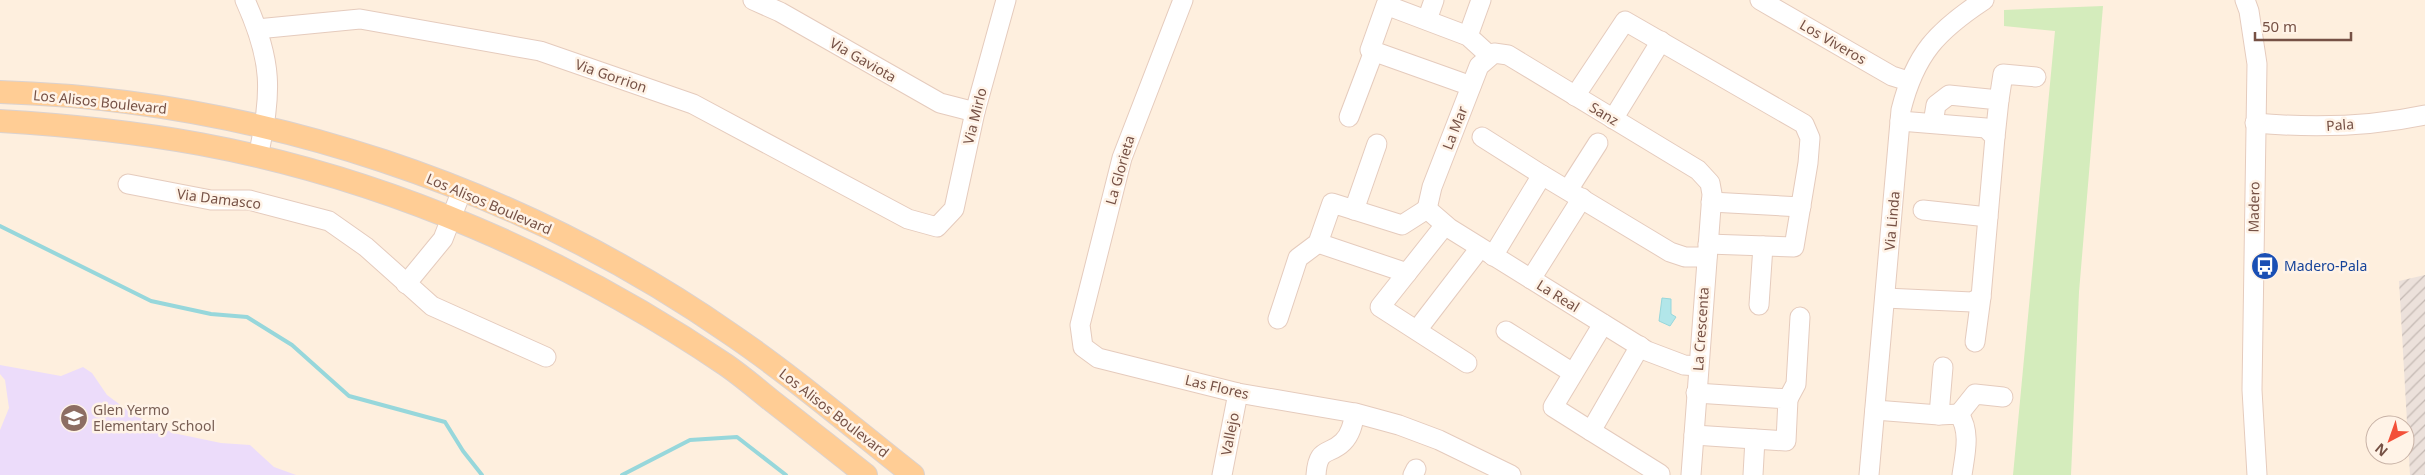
<svg xmlns="http://www.w3.org/2000/svg" width="2425" height="475" viewBox="0 0 2425 475" font-family="'Noto Sans',sans-serif">
<style>
.industrial{fill:url(#industrial-furrows)}
.education{fill:#ecdcfa}
.green{fill:#d4ecbc}
.water{fill:#b2e6e9;stroke:#97d7db}
.lines{fill:none;stroke-linecap:round;stroke-linejoin:round}
.stream{stroke:#97d7db;stroke-width:4}
.minor-casing{stroke:#e5cbbd;stroke-width:21}
.major-casing{stroke:#dbd2cf;stroke-width:24}
.minor{stroke:#fff;stroke-width:19}
.major{stroke:#ffcd95;stroke-width:22}
.labels{text-anchor:middle;stroke-width:5;stroke-linejoin:round;paint-order:stroke}
.street-label{font-size:14px;fill:#765145;stroke:#fff3e7}
.transit-label{font-size:14px;fill:#164399;stroke:#fff3e7;text-anchor:start}
.education-label{font-size:14px;fill:#785e54;stroke:#fff3e7;text-anchor:start}
</style>
<defs>
<pattern id="industrial-furrows" width="10" height="10" patternUnits="userSpaceOnUse" patternTransform="scale(1.25)"><rect width="10" height="10" fill="#ece1db"/><path d="M-1 1l2-2M0 10L10 0M9 11l2-2" fill="none" stroke="#c4b9b3"/></pattern>
</defs>
<rect width="100%" height="100%" fill="#feefde"/>
<path class="industrial" d="M 2425,275 L 2425,475 L 2410,475 L 2399,281 Z"/>
<path class="education" d="M 0,365 L 61,376 L 83,367 L 92,373 L 107,395 L 134,415 L 173,433 L 221,443 L 250,445 L 274,467 L 296,475 L 0,475 L 0,430 L 9,408 L 5,380 L 0,374 Z"/>
<path class="green" d="M 2103,6 L 2079,292 L 2071,475 L 2013,475 L 2055,31 L 2004,26 L 2004,10 Z"/>
<path class="water" d="M 1662,298 L 1671,299 L 1671,314 L 1676,317 L 1670,326 L 1659,321 Z"/>
<g class="lines">
<g class="stream">
<path d="M 0,226 L 151,301 L 211,314 L 247,317 L 292,345 L 349,396 L 445,422 L 463,451 L 482,475"/>
<path d="M 622,475 L 690,440 L 737,437 L 786,475"/>
</g>
<g class="minor-casing">
<g id="minor">
<path d="M 245,0 C 273,62 272,91 258,157"/>
<path d="M 753,0 L 780,12 L 940,103 L 975,112"/>
<path d="M 1183,0 L 1122,158 L 1080,325 L 1083,347 L 1098,358 L 1238,393 L 1355,413 L 1399,425 L 1439,440 L 1511,475"/>
<path d="M 1760,0 L 1892,76 L 1908,81"/>
<path d="M 2245,0 L 2249,11 L 2257,64 L 2252,390 L 2257,475"/>
<path d="M 1427,20 L 1434,0"/>
<path d="M 257,29 L 360,19 L 540,51 L 693,104 L 908,219 L 937,227 L 954,209 L 975,112 L 1006,0"/>
<path d="M 1468,36 L 1481,0"/>
<path d="M 1471,86 L 1370,50 L 1386,5 L 1468,36 L 1490,56"/>
<path d="M 1575,96 L 1625,21 L 1804,124 L 1810,138 L 1808,163 L 1794,247 L 1708,244"/>
<path d="M 1999,100 L 2003,74 L 2036,77"/>
<path d="M 1349,117 L 1374,51"/>
<path d="M 1613,119 L 1661,41"/>
<path d="M 1933,123 L 1936,105 L 1949,95 L 1999,100 L 1995,137"/>
<path d="M 2255,123 C 2312,128 2369,127 2425,115"/>
<path d="M 1482,137 L 1542,175 L 1493,256"/>
<path d="M 1542,175 L 1670,252 L 1685,257 L 1707,257"/>
<path d="M 128,184 L 211,200 L 249,200 L 329,221 L 366,247 L 432,306 L 546,357"/>
<path d="M 1568,190 L 1598,143"/>
<path d="M 1711,202 L 1801,207"/>
<path d="M 1427,209 L 1432,187 L 1479,66 L 1494,53 L 1508,55 L 1698,170 L 1710,183 L 1712,194 L 1691,475"/>
<path d="M 1427,209 L 1449,228 L 1647,351 L 1684,365 L 1698,366"/>
<path d="M 1354,210 L 1377,144"/>
<path d="M 1923,210 L 1988,217"/>
<path d="M 1318,243 L 1407,273 L 1445,225"/>
<path d="M 1407,273 L 1380,307 L 1467,363"/>
<path d="M 1531,279 L 1582,198"/>
<path d="M 406,284 L 443,239 L 462,190"/>
<path d="M 1885,298 L 1972,302 L 1981,297 L 1995,137 L 1986,128 L 1900,121"/>
<path d="M 1759,305 L 1763,246"/>
<path d="M 1278,319 L 1298,258 L 1318,243 L 1332,203 L 1402,225 L 1427,209"/>
<path d="M 1603,324 L 1553,407 L 1591,431 L 1640,346"/>
<path d="M 1417,330 L 1480,248"/>
<path d="M 1506,331 L 1573,373"/>
<path d="M 1975,342 L 1981,297"/>
<path d="M 1788,399 L 1796,384 L 1800,317"/>
<path d="M 1875,410 L 1939,415 L 1959,414 C 1971,432 1965,454 1962,475"/>
<path d="M 1959,414 L 1975,394 L 2003,397"/>
<path d="M 1939,415 L 1943,367"/>
<path d="M 1591,431 L 1660,474"/>
<path d="M 1694,435 L 1786,441 L 1788,399 L 1696,393"/>
<path d="M 1222,475 L 1238,393"/>
<path d="M 1316,475 C 1318,446 1329,456 1343,442 C 1351,434 1353,423 1355,413"/>
<path d="M 1413,475 L 1416,469"/>
<path d="M 1753,475 L 1755,439"/>
<path d="M 1869,475 L 1901,110 C 1915,54 1937,31 1984,0"/>
</g>
</g>
<g class="major-casing">
<g id="major">
<path d="M 0,92 C 259,100 520,187 732,335 C 795,378 853,428 913,475"/>
<path d="M 0,121 C 67,125 134,132 200,144 C 388,179 568,258 726,365 C 742,376 757,389 772,401 C 803,425 834,450 866,475"/>
</g>
</g>
<use href="#minor" class="minor"/>
<use href="#major" class="major"/>
</g>
<defs>
<g id="bus-disc" transform="scale(1.4375)"><circle r="9.5" fill="#1a4fb4" stroke="#fff3e7"/><path d="M-5-6H5V4H4V6H2V4H-2V6H-4V4H-5ZM-3.5-4V0h7V-4ZM-3.5 1.2v1.5H-2V1.2ZM2 1.2v1.5H3.5V1.2Z" fill="#fff"/></g>
<g id="school-disc" transform="scale(1.4375)"><circle r="9.5" fill="#8d6e63" stroke="#fff3e7"/><path d="M0-5L7-2L0 1L-7-2ZM-4 1L0 2.5L4 1V4Q0 6-4 4Z" fill="#fff"/></g>
</defs>
<g fill-rule="evenodd">
<use href="#bus-disc" x="2265" y="266"/>
<use href="#school-disc" x="74" y="418"/>
</g>
<g class="labels">
<g class="street-label">
<text transform="translate(1833 42) rotate(30)" y="5">Los Viveros</text>
<text transform="translate(863 60) rotate(30)" y="5">Via Gaviota</text>
<text transform="translate(611 76) rotate(19)" y="5">Via Gorrion</text>
<text transform="translate(100 102) rotate(6)" y="5">Los Alisos Boulevard</text>
<text transform="translate(1604 114) rotate(31)" y="5">Sanz</text>
<text transform="translate(975 116) rotate(-76)" y="5">Via Mirlo</text>
<text transform="translate(2340 125) rotate(-4)" y="5">Pala</text>
<text transform="translate(1455 128) rotate(-69)" y="5">La Mar</text>
<text transform="translate(1120 170) rotate(-74)" y="5">La Glorieta</text>
<text transform="translate(219 199) rotate(7)" y="5">Via Damasco</text>
<text transform="translate(489 204) rotate(23)" y="5">Los Alisos Boulevard</text>
<text transform="translate(2254 207) rotate(-89)" y="5">Madero</text>
<text transform="translate(1892 221) rotate(-85)" y="5">Via Linda</text>
<text transform="translate(1558 296) rotate(32)" y="5">La Real</text>
<text transform="translate(1701 329) rotate(-86)" y="5">La Crescenta</text>
<text transform="translate(1217 387) rotate(13)" y="5">Las Flores</text>
<text transform="translate(834 413) rotate(38)" y="5">Los Alisos Boulevard</text>
<text transform="translate(1230 434) rotate(-79)" y="5">Vallejo</text>
</g>
<g class="transit-label">
<text x="2284" y="271">Madero-Pala</text>
</g>
<g class="education-label">
<text x="93" y="415">Glen Yermo<tspan x="93" dy="16">Elementary School</tspan></text>
</g>
</g>
<g transform="translate(2390 440) rotate(221)"><circle r="24" fill="#fff3e7" stroke="#c8b2a6"/>
<path d="M0-4L9 19L0 12L-9 19Z" fill="#f35039"/>
<text y="-8" font-size="14" font-weight="bold" text-anchor="middle" fill="#765145">N</text>
</g>
<path d="M2255 32v8h96v-8" fill="none" stroke="#765145" stroke-width="2.5"/>
<text x="2262" y="32" font-size="15" fill="#765145" stroke="#fff3e7" stroke-width="4" paint-order="stroke">50 m</text>
</svg>
